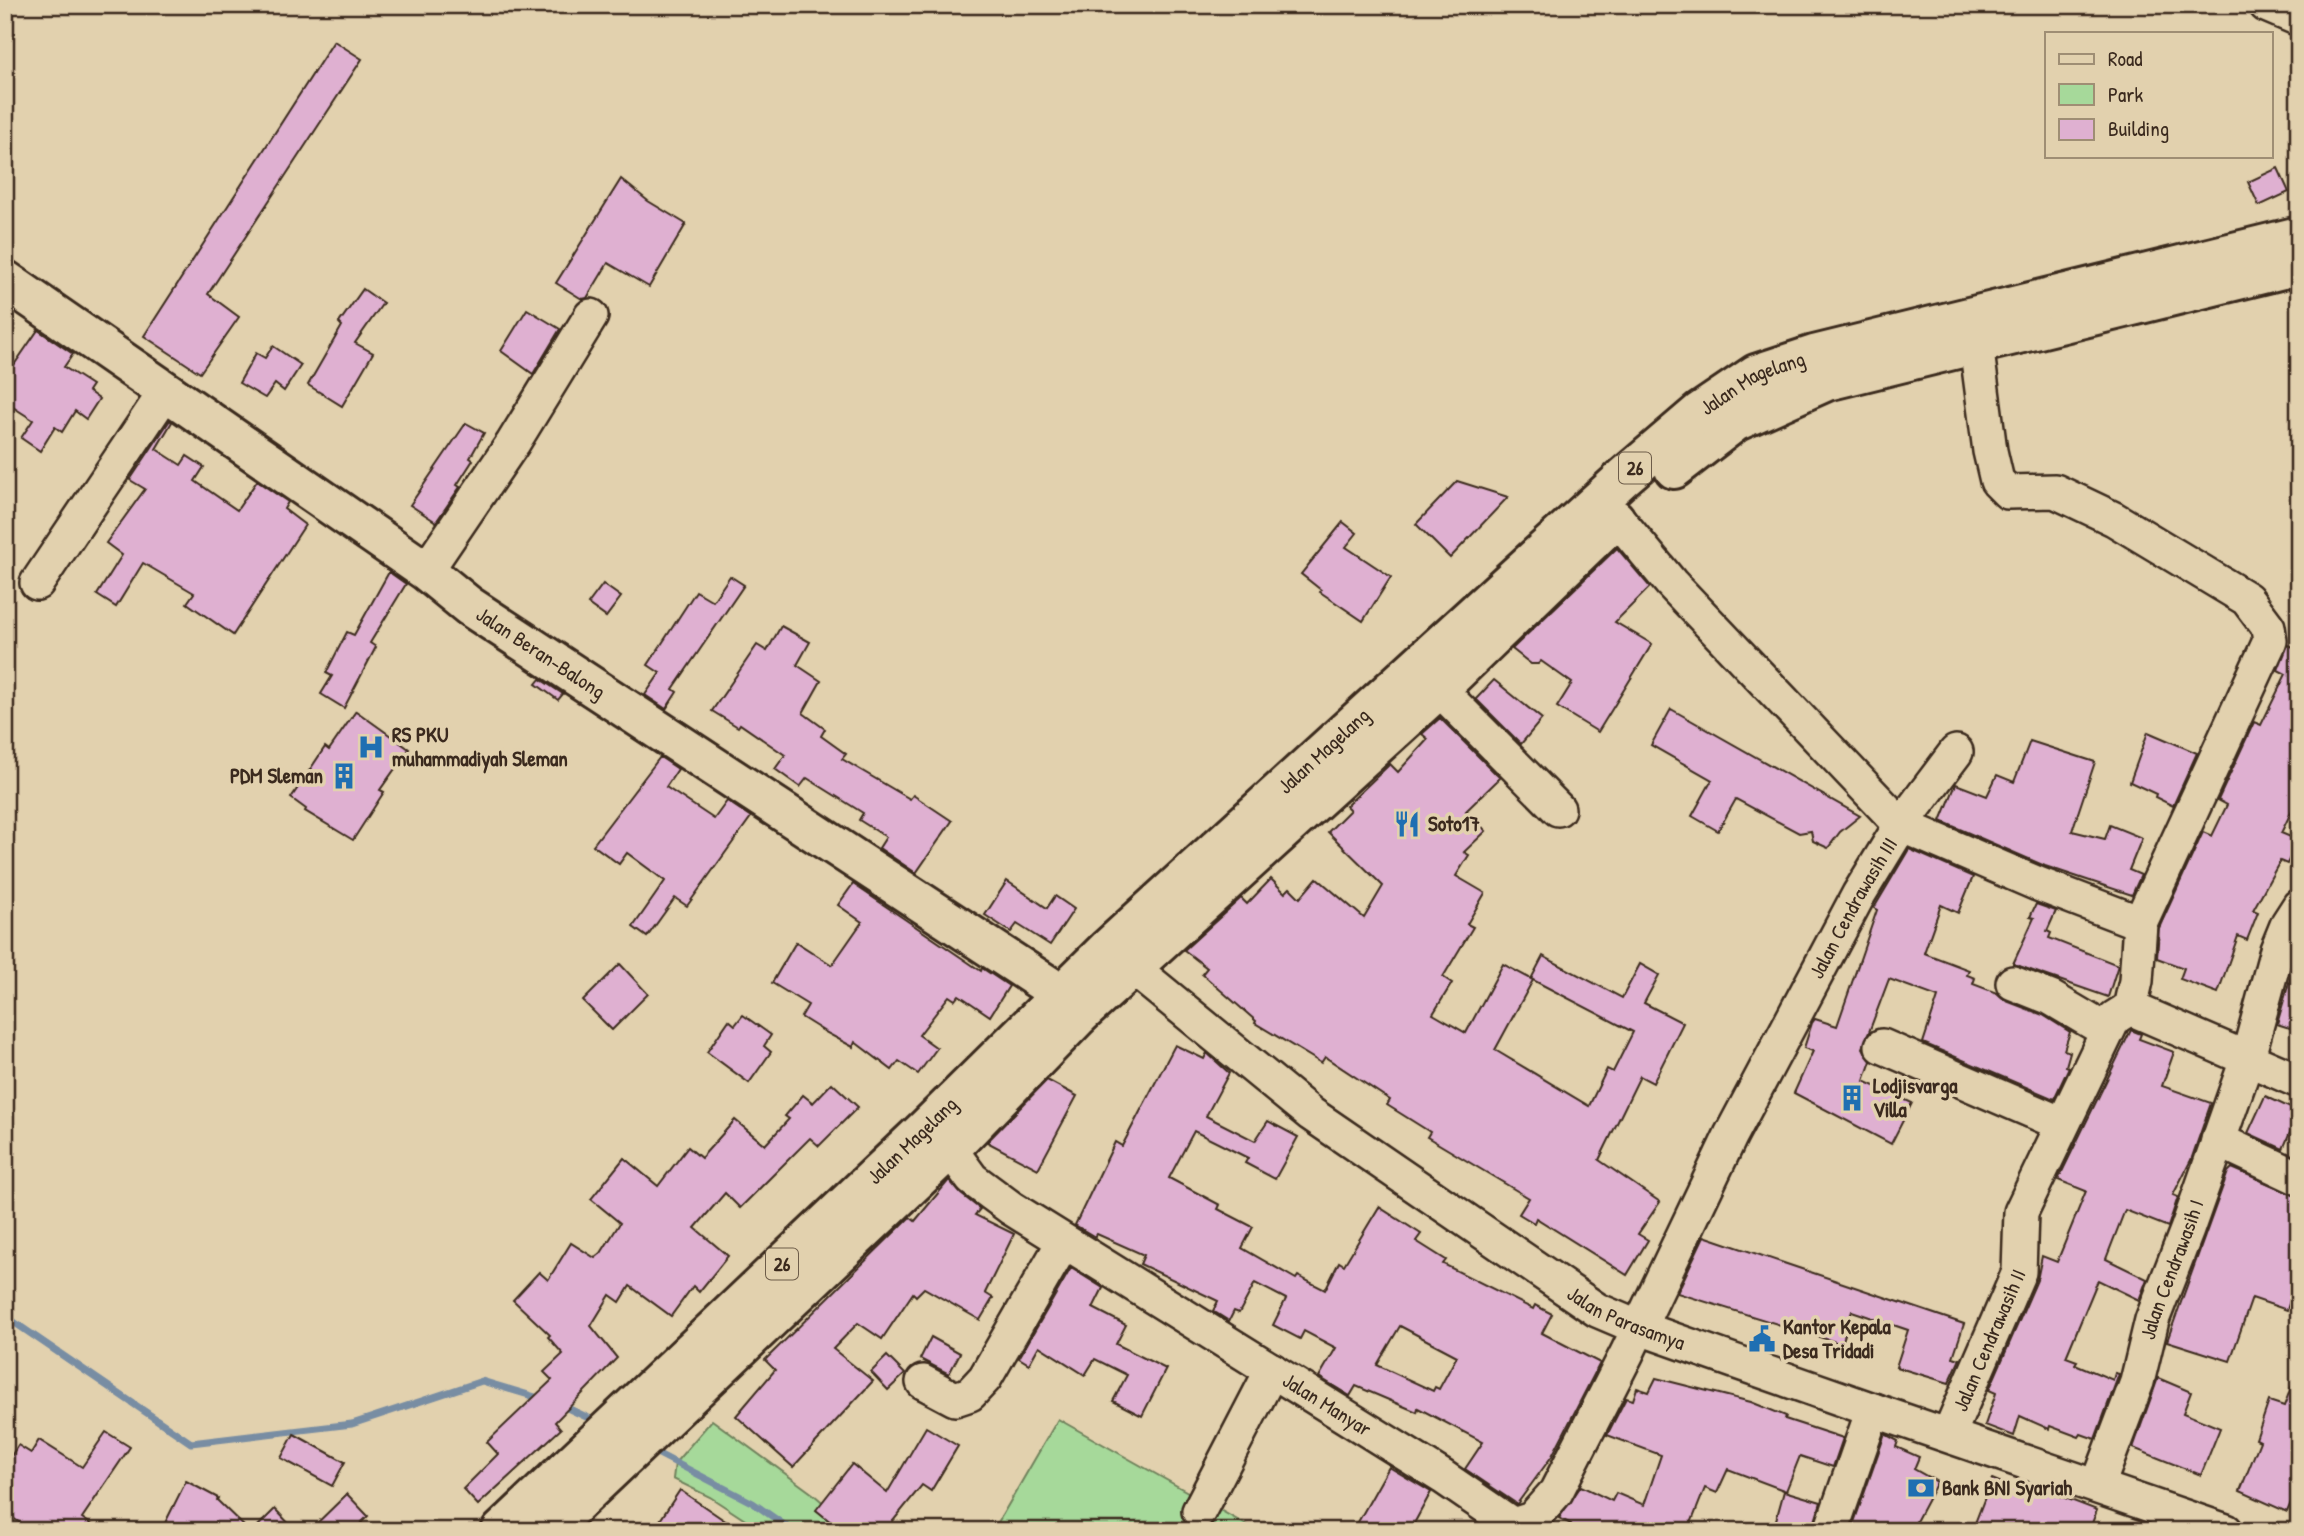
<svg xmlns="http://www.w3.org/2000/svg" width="2304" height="1536" viewBox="0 0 2304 1536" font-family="'Patrick Hand',sans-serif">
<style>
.green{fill:#a6d99a;stroke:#70825c;stroke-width:2}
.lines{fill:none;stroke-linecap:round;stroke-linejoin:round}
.stream{stroke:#788da3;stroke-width:7}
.building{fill:#dfb0d1;stroke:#3b2a1e;stroke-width:2;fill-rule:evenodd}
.minor-casing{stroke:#3b2a1e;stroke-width:38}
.major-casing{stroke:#3b2a1e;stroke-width:44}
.highway-casing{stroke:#3b2a1e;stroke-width:44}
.minor{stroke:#e2d1ae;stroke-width:33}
.major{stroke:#e2d1ae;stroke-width:38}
.highway{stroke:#e2d1ae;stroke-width:38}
.labels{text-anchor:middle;stroke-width:7;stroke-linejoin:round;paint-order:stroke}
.shield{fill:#e2d1ae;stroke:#6d5c49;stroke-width:2}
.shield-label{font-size:19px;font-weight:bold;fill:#3b2a1e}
.street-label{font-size:21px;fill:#3b2a1e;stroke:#e2d1ae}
.poi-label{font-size:21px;font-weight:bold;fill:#3b2a1e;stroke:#e2d1ae;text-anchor:start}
</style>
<rect width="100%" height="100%" fill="#e2d1ae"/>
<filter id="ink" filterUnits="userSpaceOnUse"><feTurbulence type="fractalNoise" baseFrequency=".0143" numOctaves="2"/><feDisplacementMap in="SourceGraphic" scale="14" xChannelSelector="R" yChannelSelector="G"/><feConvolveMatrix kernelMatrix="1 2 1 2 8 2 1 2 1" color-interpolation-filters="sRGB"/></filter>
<g filter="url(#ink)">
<g class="green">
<path d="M 1058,1419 L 1257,1531 L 993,1531 Z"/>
<path d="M 712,1420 L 813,1494 L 856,1531 L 762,1531 L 710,1497 L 673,1479 L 675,1463 Z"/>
</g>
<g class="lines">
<g class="stream">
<path d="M 5,1316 L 191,1443 L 352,1424 L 482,1381 L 542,1399"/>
<path d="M 561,1405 L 597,1422"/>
<path d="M 651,1450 L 753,1503 L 793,1531"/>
</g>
</g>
<g class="building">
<path d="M 334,41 L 362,59 L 208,294 L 239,317 L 200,373 L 144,336 Z"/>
<path d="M 2278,168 L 2289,192 L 2259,206 L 2248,182 Z"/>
<path d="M 621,179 L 648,201 L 686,224 L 649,287 L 608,263 L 587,298 L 582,299 L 556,283 Z"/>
<path d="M 363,289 L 383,303 L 355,343 L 373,353 L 342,406 L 308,385 L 342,326 L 339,323 Z"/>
<path d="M 527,309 L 560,329 L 533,374 L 501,351 Z"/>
<path d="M 38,330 L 73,354 L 64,367 L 92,385 L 88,391 L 99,399 L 86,419 L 75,411 L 62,432 L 55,427 L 40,451 L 21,438 L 33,420 L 5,402 L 5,378 Z"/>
<path d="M 273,346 L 301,365 L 284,391 L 275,384 L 265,398 L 239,383 L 256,353 L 265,358 Z"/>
<path d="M 170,420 L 172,422 L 156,449 L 181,465 L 187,456 L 204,467 L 195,481 L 237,510 L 257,481 L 288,502 L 284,509 L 305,525 L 233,635 L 187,603 L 194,593 L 143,563 L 116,607 L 97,595 L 122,555 L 106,543 L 145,489 L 130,480 Z"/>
<path d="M 466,423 L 484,433 L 470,458 L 473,460 L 457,485 L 460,487 L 436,522 L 410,505 Z"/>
<path d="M 1457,481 L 1508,497 L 1450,558 L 1416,524 Z"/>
<path d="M 1343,522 L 1357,533 L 1346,547 L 1391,577 L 1363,621 L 1320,592 L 1321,590 L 1301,574 Z"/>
<path d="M 1617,548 L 1650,587 L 1615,622 L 1652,644 L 1598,732 L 1557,707 L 1572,683 L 1541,661 L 1538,664 L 1531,664 L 1512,649 Z"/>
<path d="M 389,572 L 406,584 L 370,643 L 376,647 L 344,708 L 321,694 L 332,676 L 326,673 L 347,632 L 354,635 Z"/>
<path d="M 730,576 L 744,585 L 673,689 L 677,692 L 666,709 L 645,695 L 660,673 L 648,665 L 696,591 L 713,601 Z"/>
<path d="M 603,584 L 621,597 L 606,617 L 588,604 Z"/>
<path d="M 781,626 L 810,642 L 797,665 L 821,681 L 803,713 L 825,729 L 821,736 L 846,754 L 842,759 L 910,799 L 913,795 L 952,821 L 916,873 L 879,848 L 886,837 L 859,820 L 863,813 L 807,778 L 800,787 L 775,769 L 785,755 L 740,724 L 738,727 L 712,711 L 757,645 L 767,651 Z"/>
<path d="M 2288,645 L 2299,649 L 2299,796 L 2281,833 L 2298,840 L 2287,864 L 2280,861 L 2253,910 L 2258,912 L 2247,940 L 2238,936 L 2218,993 L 2180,979 L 2184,968 L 2157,958 L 2159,928 L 2203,832 L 2212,836 L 2227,805 L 2218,800 L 2254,722 L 2261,725 L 2286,674 L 2278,670 Z"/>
<path d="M 540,679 L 563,694 L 558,700 L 536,684 Z"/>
<path d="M 1494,680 L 1542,719 L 1521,744 L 1476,699 Z"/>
<path d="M 1671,709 L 1860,816 L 1840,832 L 1828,848 L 1813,841 L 1811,831 L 1799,833 L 1736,799 L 1718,831 L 1692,816 L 1712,780 L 1651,745 Z"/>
<path d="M 356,711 L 409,749 L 380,790 L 384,792 L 353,840 L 305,811 L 306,809 L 291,798 L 325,747 L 329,750 Z"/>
<path d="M 1440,718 L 1500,778 L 1466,811 L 1486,831 L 1464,852 L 1469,855 L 1456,876 L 1485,893 L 1467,924 L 1473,927 L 1443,977 L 1452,983 L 1433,1014 L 1466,1033 L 1503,964 L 1533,980 L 1495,1050 L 1589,1106 L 1607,1069 L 1613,1072 L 1633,1032 L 1531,979 L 1543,956 L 1622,998 L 1640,964 L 1659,975 L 1644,1003 L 1683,1023 L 1653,1083 L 1640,1076 L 1599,1160 L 1660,1202 L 1638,1234 L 1648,1240 L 1627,1275 L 1536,1218 L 1534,1223 L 1519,1214 L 1529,1198 L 1427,1137 L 1430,1132 L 1387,1105 L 1390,1100 L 1325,1057 L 1321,1063 L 1255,1023 L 1256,1021 L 1202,974 L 1207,968 L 1184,950 L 1241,898 L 1247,904 L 1271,879 L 1285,893 L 1290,888 L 1300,898 L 1317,878 L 1364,918 L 1383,886 L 1328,832 L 1350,810 L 1346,806 L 1390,764 L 1398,772 L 1428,739 L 1422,734 Z"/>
<path d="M 2148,732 L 2197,753 L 2173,806 L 2155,797 L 2156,794 L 2130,782 Z"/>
<path d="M 2030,741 L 2095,762 L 2072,831 L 2105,839 L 2110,825 L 2142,838 L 2129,870 L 2141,875 L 2132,895 L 2045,866 L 1941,821 L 1956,784 L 1987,796 L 1997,775 L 2014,782 Z"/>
<path d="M 660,757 L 678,769 L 666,787 L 714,819 L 727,801 L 751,817 L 687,906 L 675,898 L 647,937 L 633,927 L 665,881 L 627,853 L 619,864 L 593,845 Z"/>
<path d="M 1909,849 L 1973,877 L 1958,913 L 1941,905 L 1924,953 L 1969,970 L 1967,975 L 1975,978 L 1973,984 L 1997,993 L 2006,1001 L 2043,1015 L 2070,1032 L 2064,1050 L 2070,1052 L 2066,1066 L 2069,1067 L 2054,1099 L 1923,1043 L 1938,997 L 1889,979 L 1863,1048 L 1871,1061 L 1864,1081 L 1912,1103 L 1891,1144 L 1794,1093 L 1813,1051 L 1804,1048 L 1812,1023 L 1815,1019 L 1837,1026 L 1877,910 L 1874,908 Z"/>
<path d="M 1007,881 L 1047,908 L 1055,896 L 1074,909 L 1050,945 L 1017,924 L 1011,932 L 985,915 Z"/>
<path d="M 853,884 L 981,971 L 982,968 L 1009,986 L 990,1016 L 959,995 L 955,1000 L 949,996 L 919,1035 L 937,1048 L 918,1074 L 899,1061 L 892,1070 L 855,1042 L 853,1047 L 825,1032 L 801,1017 L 808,1005 L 772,983 L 796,942 L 832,965 L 862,922 L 838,905 Z"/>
<path d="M 2036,904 L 2056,911 L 2047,931 L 2051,933 L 2049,938 L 2118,965 L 2108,997 L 2013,964 L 2034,918 L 2030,917 Z"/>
<path d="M 2299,948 L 2299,1031 L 2277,1024 Z"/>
<path d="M 620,964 L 648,994 L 612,1030 L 583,1001 Z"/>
<path d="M 743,1015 L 771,1035 L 764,1046 L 771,1052 L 749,1083 L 707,1052 L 729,1020 L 735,1025 Z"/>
<path d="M 2131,1030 L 2141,1034 L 2139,1039 L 2174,1052 L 2162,1086 L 2211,1103 L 2191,1160 L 2173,1195 L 2178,1197 L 2168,1227 L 2125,1210 L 2106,1259 L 2147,1279 L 2139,1300 L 2098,1280 L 2066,1357 L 2077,1361 L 2075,1364 L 2113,1380 L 2115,1373 L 2119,1374 L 2095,1439 L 2081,1434 L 2079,1437 L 2050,1426 L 2049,1429 L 2020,1416 L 2014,1436 L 1985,1425 L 1996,1393 L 1989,1390 L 2037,1280 L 2042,1256 L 2057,1262 L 2086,1191 L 2058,1180 Z"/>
<path d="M 1175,1045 L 1204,1059 L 1207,1053 L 1229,1073 L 1206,1116 L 1255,1141 L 1268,1121 L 1298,1137 L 1275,1179 L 1245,1163 L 1248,1158 L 1194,1131 L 1169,1178 L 1220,1205 L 1218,1209 L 1253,1227 L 1242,1248 L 1296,1279 L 1298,1276 L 1325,1290 L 1339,1262 L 1344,1265 L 1379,1207 L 1421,1234 L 1416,1241 L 1446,1260 L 1443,1264 L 1533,1309 L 1535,1305 L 1552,1314 L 1542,1333 L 1600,1363 L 1552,1456 L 1517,1504 L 1465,1469 L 1483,1442 L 1418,1408 L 1417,1412 L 1356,1386 L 1350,1396 L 1319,1377 L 1336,1348 L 1304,1331 L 1300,1339 L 1273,1325 L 1286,1299 L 1255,1283 L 1239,1313 L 1234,1311 L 1229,1321 L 1213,1311 L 1218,1301 L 1140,1264 L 1144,1255 L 1097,1234 L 1095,1237 L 1075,1225 L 1115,1142 L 1122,1146 ZM 1400,1326 L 1457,1356 L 1439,1389 L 1435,1387 L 1433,1391 L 1377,1365 Z"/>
<path d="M 1047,1080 L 1077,1096 L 1038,1169 L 987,1142 Z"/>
<path d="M 832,1083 L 858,1107 L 819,1146 L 810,1138 L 740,1208 L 725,1193 L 695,1228 L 728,1256 L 699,1292 L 693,1286 L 671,1316 L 630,1286 L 620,1302 L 610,1295 L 591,1326 L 617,1358 L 555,1422 L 561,1429 L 478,1505 L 463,1489 L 498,1454 L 487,1442 L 552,1380 L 544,1372 L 563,1354 L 548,1337 L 550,1335 L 513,1300 L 539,1272 L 548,1280 L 571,1243 L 595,1258 L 601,1253 L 620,1223 L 591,1199 L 624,1158 L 658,1186 L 688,1147 L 701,1158 L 735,1120 L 765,1145 L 789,1119 L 785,1116 L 803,1095 L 813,1103 Z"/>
<path d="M 2265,1096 L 2299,1112 L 2283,1149 L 2248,1133 Z"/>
<path d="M 2232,1168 L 2299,1197 L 2299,1272 L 2287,1310 L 2252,1298 L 2230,1361 L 2167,1341 L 2228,1172 Z"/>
<path d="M 949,1180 L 961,1194 L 980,1209 L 975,1215 L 1014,1234 L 985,1293 L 993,1298 L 980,1320 L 924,1288 L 916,1296 L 913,1293 L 882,1339 L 858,1323 L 833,1349 L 873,1381 L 793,1467 L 736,1416 L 775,1370 L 765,1360 L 910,1217 L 915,1221 Z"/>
<path d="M 1704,1236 L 1964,1324 L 1953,1357 L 1960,1359 L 1949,1383 L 1896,1367 L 1908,1330 L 1852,1311 L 1842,1344 L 1677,1293 Z"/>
<path d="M 1071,1268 L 1103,1288 L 1093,1308 L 1126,1325 L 1116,1344 L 1166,1369 L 1142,1416 L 1113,1401 L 1127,1375 L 1095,1359 L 1085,1375 L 1039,1346 L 1029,1364 L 1019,1358 Z"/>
<path d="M 931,1337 L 960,1353 L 949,1374 L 920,1359 Z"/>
<path d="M 887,1356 L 905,1374 L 888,1390 L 871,1372 Z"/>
<path d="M 2297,1372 L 2299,1484 L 2287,1512 L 2240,1491 L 2260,1441 L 2256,1439 L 2269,1401 L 2284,1406 Z"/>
<path d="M 1656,1378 L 1751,1402 L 1786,1416 L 1785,1419 L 1843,1438 L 1833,1467 L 1800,1456 L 1786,1491 L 1728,1469 L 1717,1493 L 1705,1488 L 1688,1531 L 1568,1531 L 1571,1524 L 1559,1518 L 1581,1486 L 1612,1501 L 1616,1493 L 1644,1505 L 1661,1455 L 1607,1435 L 1626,1398 L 1633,1400 L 1637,1388 L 1649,1392 Z"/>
<path d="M 2158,1378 L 2191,1392 L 2183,1413 L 2220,1428 L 2201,1475 L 2133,1448 Z"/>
<path d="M 926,1427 L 958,1446 L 931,1491 L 922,1485 L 885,1531 L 842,1531 L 816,1510 L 852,1464 L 887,1493 Z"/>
<path d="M 106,1432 L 130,1447 L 82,1518 L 101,1531 L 33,1531 L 5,1513 L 5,1466 L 18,1445 L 31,1453 L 39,1440 L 82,1467 Z"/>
<path d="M 294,1434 L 345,1462 L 332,1486 L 281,1458 Z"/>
<path d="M 1885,1434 L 1898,1441 L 1896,1447 L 1919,1457 L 1914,1469 L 1937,1482 L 1911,1531 L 1851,1531 Z"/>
<path d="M 1389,1467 L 1431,1492 L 1410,1531 L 1353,1531 Z"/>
<path d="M 1992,1479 L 2023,1492 L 2026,1483 L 2097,1510 L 2089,1531 L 1972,1531 Z"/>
<path d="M 186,1481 L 218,1498 L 217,1500 L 249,1531 L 161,1531 Z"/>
<path d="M 680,1490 L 740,1531 L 653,1531 Z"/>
<path d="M 1784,1491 L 1821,1502 L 1812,1531 L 1773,1531 Z"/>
<path d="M 347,1494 L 368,1516 L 353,1531 L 309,1531 Z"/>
<path d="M 275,1509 L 296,1531 L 253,1531 Z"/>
</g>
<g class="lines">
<g class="minor-casing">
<g id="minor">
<path d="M 2266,5 L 2299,19"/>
<path d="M 426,571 L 513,443 L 591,316"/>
<path d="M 37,583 L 166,391"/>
<path d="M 1439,689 L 1558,809"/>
<path d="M 1956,752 L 1901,825 L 2038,884 L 2140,923"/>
<path id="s1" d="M 1112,951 L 1311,1114 L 1597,1310 L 1637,1327 L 1873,1410 L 2226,1531"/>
<path d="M 2013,983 L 2051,998 L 2107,1031"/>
<path d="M 2130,1008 L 2299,1081"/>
<path d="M 1882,1046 L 2062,1124"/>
<path d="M 2218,1140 L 2299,1178"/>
<path id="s2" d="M 950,1149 L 972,1179 L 1011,1208 L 1443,1477 L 1513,1525 L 1532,1519 L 1556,1492 L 1627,1353 L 1731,1135 L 1859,894 L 1901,825 L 1671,583 L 1617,518"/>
<path d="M 923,1382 L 955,1399 L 970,1394 L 985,1378 L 1063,1243"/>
<path id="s3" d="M 1949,1434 L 2019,1272 L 2021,1212 L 2114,1018 L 2130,1008 L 2136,981 L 2140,923 L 2270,641 L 2268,627 L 2247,599 L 2114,519 L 2055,491 L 2008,492 L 1997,481 L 1990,451 L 1976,344"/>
<path id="s4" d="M 2098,1485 L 2137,1382 L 2152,1320 L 2187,1230 L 2248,1057 L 2277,950 L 2288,923 L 2299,906"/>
<path d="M 1199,1511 L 1272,1370"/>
<path d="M 1831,1531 L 1873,1410"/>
</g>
</g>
<g class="major-casing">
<g id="major">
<path id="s5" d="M 5,280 L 426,571 L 469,606 L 1061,994 L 1080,1015"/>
</g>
</g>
<g class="highway-casing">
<g id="highway">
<path d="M 1674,469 L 1735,422 L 1827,381 L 2299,265"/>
<path id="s6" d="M 501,1531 L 927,1127 L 1108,948 L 1624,477 L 1700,412 L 1756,374 L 1814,355 L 2299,236"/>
<path d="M 547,1531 L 950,1149 L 1080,1015 L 1439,689 L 1615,519"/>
</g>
</g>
<use href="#minor" class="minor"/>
<use href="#major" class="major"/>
<use href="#highway" class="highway"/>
</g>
</g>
<defs>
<g id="hospital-bare" transform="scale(2.1)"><path d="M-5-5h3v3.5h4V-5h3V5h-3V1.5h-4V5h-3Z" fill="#1f6fb2" stroke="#e2d1ae" stroke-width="2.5" paint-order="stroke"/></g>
<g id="building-bare" transform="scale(2.1)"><path d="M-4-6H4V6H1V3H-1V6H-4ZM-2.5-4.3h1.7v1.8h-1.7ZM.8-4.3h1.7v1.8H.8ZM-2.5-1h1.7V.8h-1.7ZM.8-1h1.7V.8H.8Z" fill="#1f6fb2" stroke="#e2d1ae" stroke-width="2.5" paint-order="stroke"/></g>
<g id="restaurant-bare" transform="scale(2.1)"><path d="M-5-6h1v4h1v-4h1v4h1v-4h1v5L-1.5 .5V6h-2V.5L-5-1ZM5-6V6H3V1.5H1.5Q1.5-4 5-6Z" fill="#1f6fb2" stroke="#e2d1ae" stroke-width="2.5" paint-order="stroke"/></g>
<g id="civic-bare" transform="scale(2.1)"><path d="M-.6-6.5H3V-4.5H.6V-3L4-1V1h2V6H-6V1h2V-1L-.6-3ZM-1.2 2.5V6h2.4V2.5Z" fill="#1f6fb2" stroke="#e2d1ae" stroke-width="2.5" paint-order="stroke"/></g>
<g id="bank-bare" transform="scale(2.1)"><path d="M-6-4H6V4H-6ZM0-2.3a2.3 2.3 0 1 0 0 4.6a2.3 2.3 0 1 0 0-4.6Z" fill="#1f6fb2" stroke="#e2d1ae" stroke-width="2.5" paint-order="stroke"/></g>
</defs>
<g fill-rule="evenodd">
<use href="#hospital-bare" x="371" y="747"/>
<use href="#building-bare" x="344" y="776"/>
<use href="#restaurant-bare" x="1407" y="824"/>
<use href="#building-bare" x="1852" y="1098"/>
<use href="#civic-bare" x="1762" y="1339"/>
<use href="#bank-bare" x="1921" y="1488"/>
</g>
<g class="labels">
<g class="shield">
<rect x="1619" y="452.5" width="32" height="31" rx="5"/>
<rect x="766" y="1248.5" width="32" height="31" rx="5"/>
</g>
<g class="shield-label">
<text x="1635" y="475">26</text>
<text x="782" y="1271">26</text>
</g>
<g class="street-label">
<text dy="7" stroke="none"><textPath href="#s6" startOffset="1701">Jalan Magelang</textPath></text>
<text dy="7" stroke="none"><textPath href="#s5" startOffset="653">Jalan Beran-Balong</textPath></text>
<text dy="7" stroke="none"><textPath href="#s6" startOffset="1134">Jalan Magelang</textPath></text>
<text dy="7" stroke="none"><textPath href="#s2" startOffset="1391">Jalan Cendrawasih III</textPath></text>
<text dy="7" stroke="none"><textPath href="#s6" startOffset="567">Jalan Magelang</textPath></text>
<text dy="7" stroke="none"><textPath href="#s4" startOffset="228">Jalan Cendrawasih I</textPath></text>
<text dy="7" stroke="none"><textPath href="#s1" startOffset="634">Jalan Parasamya</textPath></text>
<text dy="7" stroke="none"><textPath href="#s3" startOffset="102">Jalan Cendrawasih II</textPath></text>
<text dy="7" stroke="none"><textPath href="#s2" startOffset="458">Jalan Manyar</textPath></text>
</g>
<g class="poi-label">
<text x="392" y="742">RS PKU<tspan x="392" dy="24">muhammadiyah Sleman</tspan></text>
<text x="323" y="783" text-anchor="end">PDM Sleman</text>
<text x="1428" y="831">Soto17</text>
<text x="1873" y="1093">Lodjisvarga<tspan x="1873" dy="24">Villa</tspan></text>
<text x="1783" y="1334">Kantor Kepala<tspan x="1783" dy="24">Desa Tridadi</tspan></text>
<text x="1942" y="1495">Bank BNI Syariah</text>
</g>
</g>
<rect width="2304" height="1536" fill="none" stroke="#e2d1ae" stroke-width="28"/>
<rect x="14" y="14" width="2276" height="1508" fill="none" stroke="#3b2a1e" stroke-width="2.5" filter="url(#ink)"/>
<rect x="2045" y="32" width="228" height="126" fill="#e2d1ae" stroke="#9f8e74" stroke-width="2"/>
<rect x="2059" y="54" width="35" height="10" fill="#e2d1ae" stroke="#9f8e74" stroke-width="2"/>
<text x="2108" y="66" font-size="21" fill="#3b2a1e">Road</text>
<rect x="2059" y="84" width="35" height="21" fill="#a6d99a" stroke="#9f8e74" stroke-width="2"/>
<text x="2108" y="102" font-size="21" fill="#3b2a1e">Park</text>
<rect x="2059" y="119" width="35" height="21" fill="#dfb0d1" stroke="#9f8e74" stroke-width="2"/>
<text x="2108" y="136" font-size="21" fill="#3b2a1e">Building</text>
</svg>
